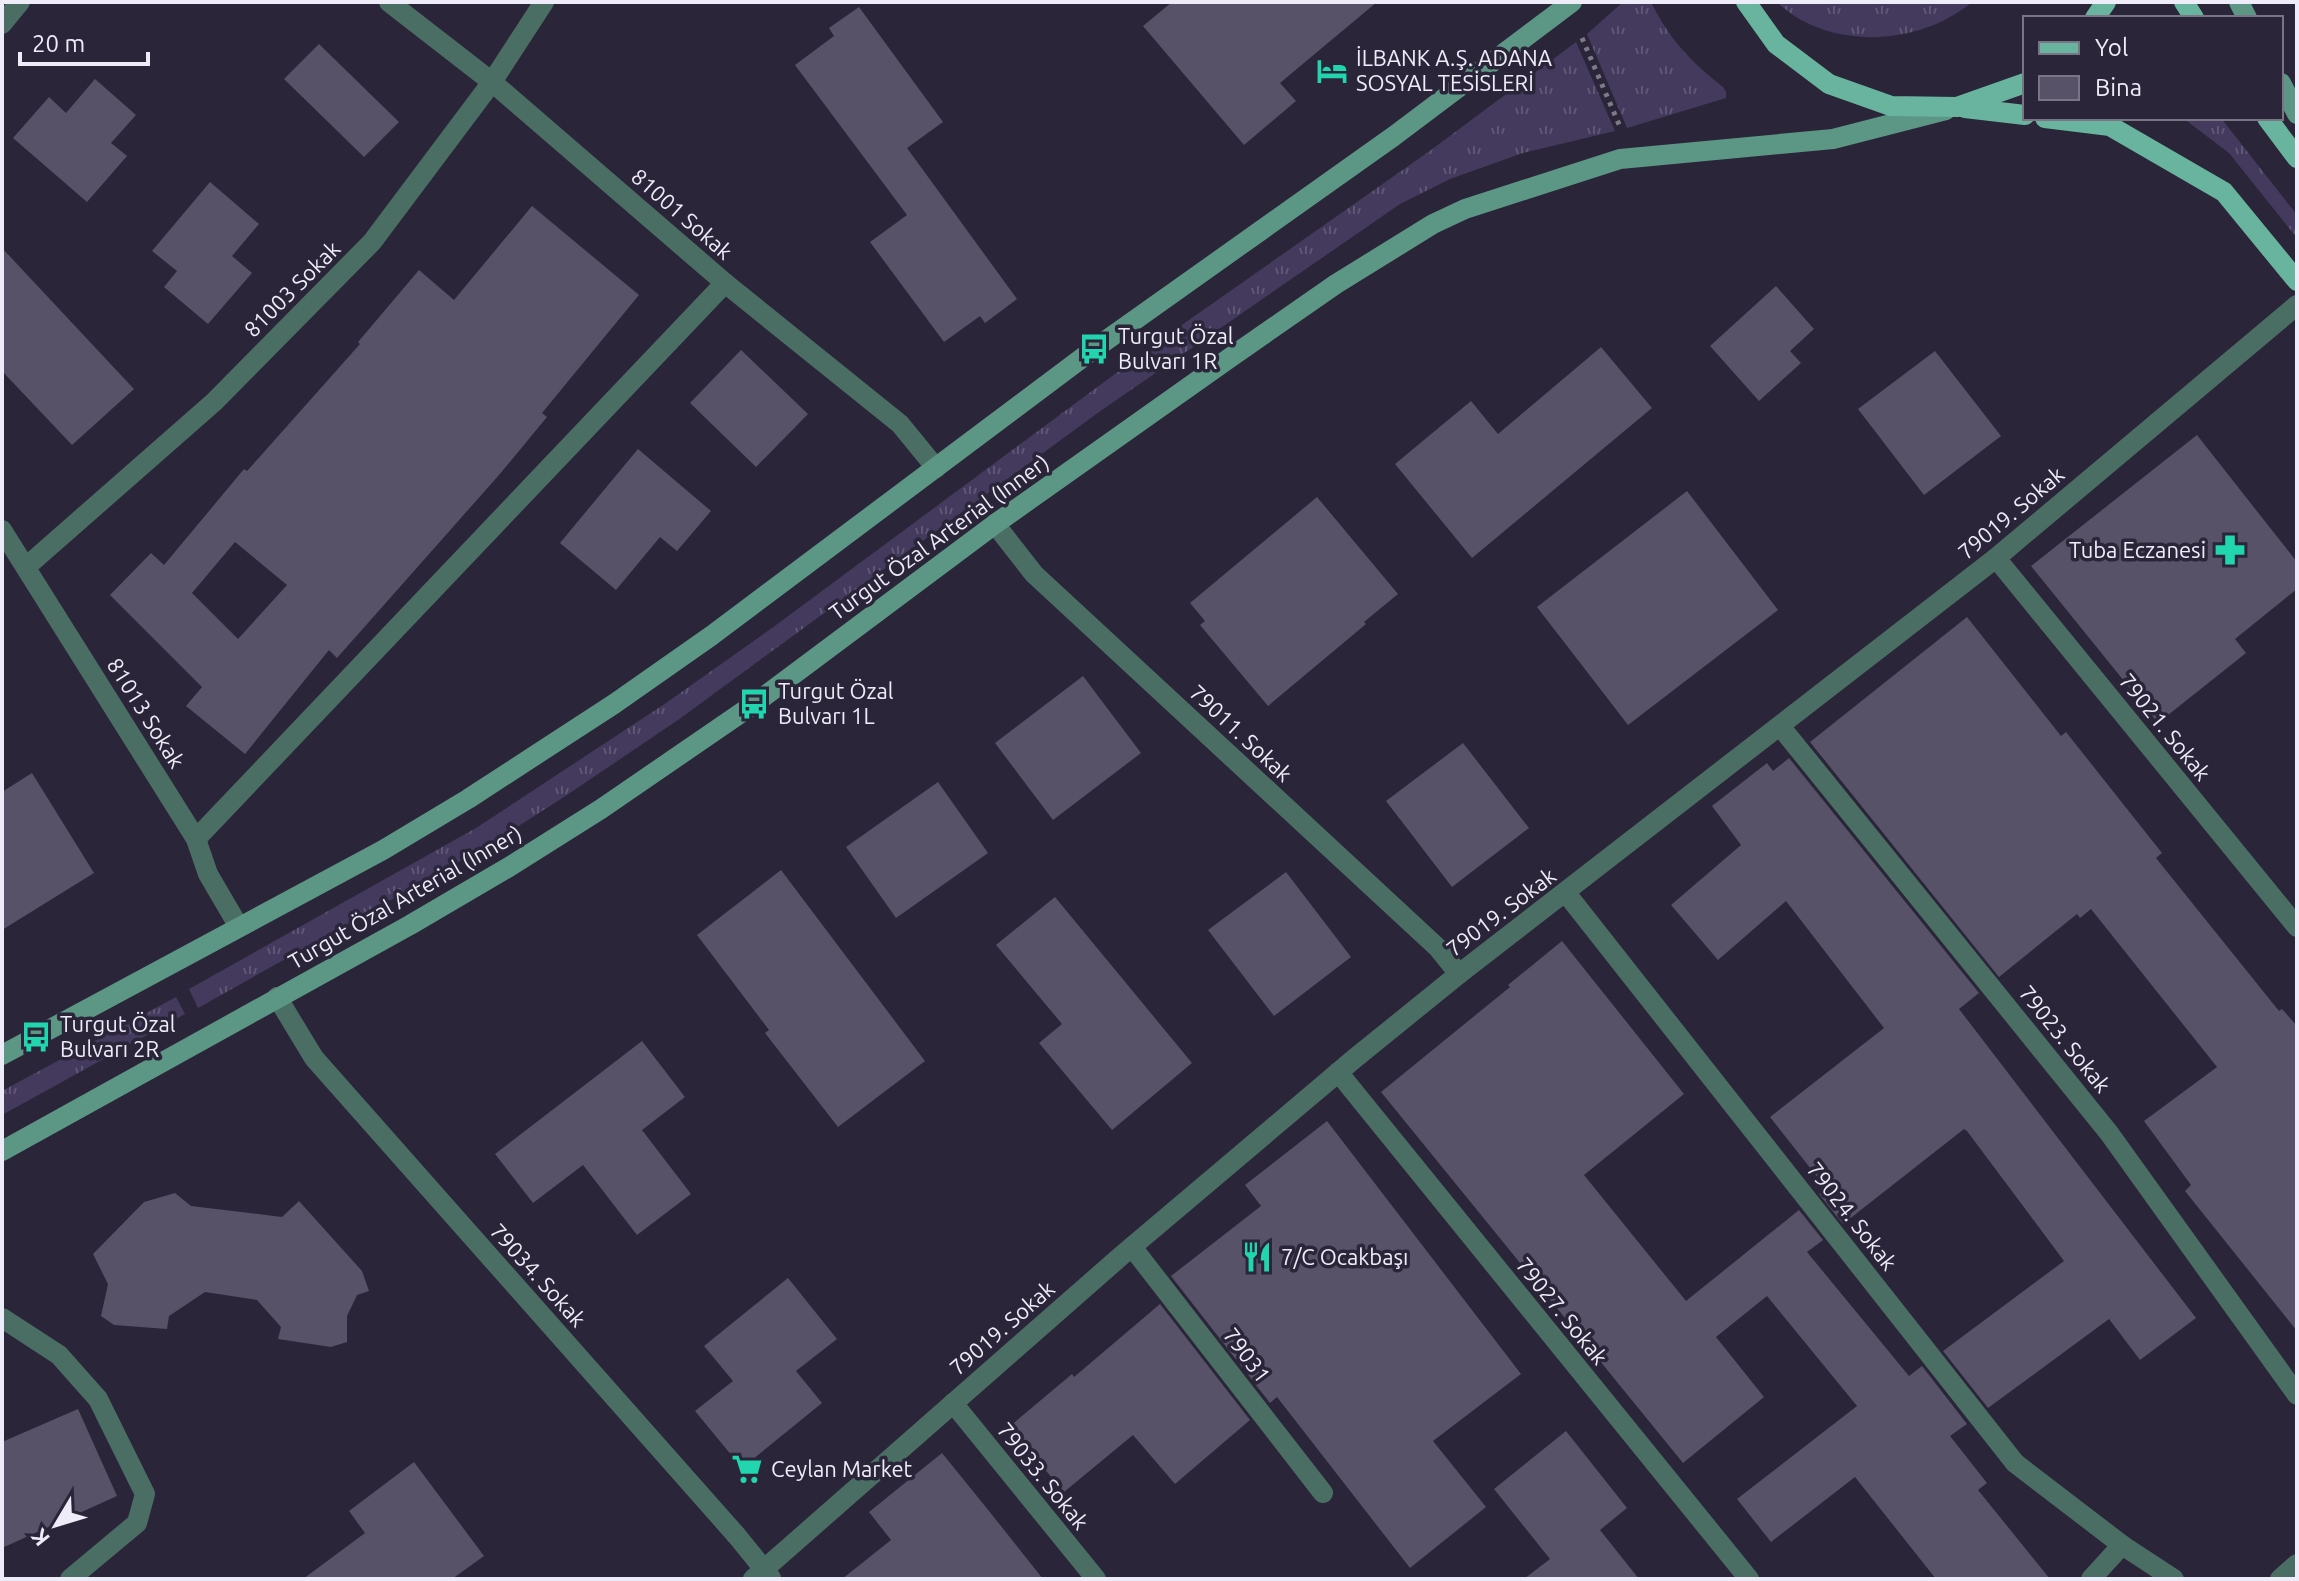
<svg xmlns="http://www.w3.org/2000/svg" width="2299" height="1581" viewBox="0 0 2299 1581" font-family="Ubuntu,sans-serif">
<style>
.grass{fill:url(#grass-tufts)}
.building{fill:#575268;fill-rule:evenodd}
.lines{fill:none;stroke-linecap:round;stroke-linejoin:round}
.path{stroke:#7f7a8b;stroke-width:5;stroke-dasharray:4 6;stroke-linecap:butt}
.lane{stroke:#4b6e64;stroke-width:20}
.street{stroke:#4b6e64;stroke-width:20}
.secondary{stroke:#5c9685;stroke-width:20}
.primary{stroke:#68b49e;stroke-width:20}
.labels{text-anchor:middle;stroke-width:7;stroke-linejoin:round;paint-order:stroke}
.poi-label{font-size:22px;fill:#efecf9;stroke:#2a2538;text-anchor:start}
.street-label{font-size:22px;fill:#efecf9;stroke:#2a2538}
</style>
<defs>
<pattern id="grass-tufts" width="24" height="20" patternUnits="userSpaceOnUse" patternTransform="scale(2)"><rect width="24" height="20" fill="#443a5d"/><path d="M3 7l-1-3M5 7V3M7 7l1-3M15 17l-1-3M17 17v-4M19 17l1-3" fill="none" stroke="#5f5775"/></pattern>
</defs>
<rect width="100%" height="100%" fill="#2a2538"/>
<g class="grass">
<path d="M 1623,2 L 1651,2 C 1670,40 1690,61 1723,87 L 1726,92 L 1726,98 L 1627,128 L 1587,34 Z"/>
<path d="M 1776,2 L 1972,2 C 1927,40 1854,49 1801,20 C 1792,15 1784,8 1776,2 Z"/>
<path d="M 1576,42 L 1615,131 L 1523,153 L 1450,179 L 1400,204 L 1099,412 L 678,720 L 564,797 L 487,846 L 198,1008 L 189,989 L 476,828 L 666,703 L 772,628 L 1169,334 L 1431,150 Z"/>
<path d="M 2183,118 L 2221,118 L 2297,215 L 2297,238 L 2229,153 Z"/>
<path d="M 176,997 L 185,1014 L 2,1115 L 2,1091 Z"/>
</g>
<g class="building">
<path d="M 1172,2 L 1377,2 L 1280,83 L 1296,101 L 1244,145 L 1143,26 Z"/>
<path d="M 859,7 L 943,122 L 907,148 L 1017,299 L 985,323 L 980,316 L 944,342 L 870,242 L 907,215 L 795,65 L 834,36 L 829,28 Z"/>
<path d="M 319,44 L 399,122 L 364,157 L 284,79 Z"/>
<path d="M 95,79 L 136,115 L 111,143 L 127,156 L 87,202 L 13,138 L 49,97 L 66,113 Z"/>
<path d="M 210,182 L 259,224 L 232,256 L 252,273 L 208,324 L 164,287 L 177,271 L 152,251 Z"/>
<path d="M 532,206 L 639,295 L 542,413 L 547,417 L 499,475 L 337,658 L 329,650 L 245,754 L 186,706 L 202,687 L 110,595 L 151,553 L 164,565 L 244,469 L 247,471 L 360,344 L 358,342 L 419,270 L 454,300 ZM 235,542 L 287,585 L 238,639 L 192,593 Z"/>
<path d="M 2,248 L 134,389 L 72,445 L 2,371 Z"/>
<path d="M 1776,286 L 1814,329 L 1790,351 L 1801,363 L 1759,401 L 1710,346 Z"/>
<path d="M 1601,347 L 1652,408 L 1472,558 L 1395,464 L 1471,401 L 1498,434 Z"/>
<path d="M 741,350 L 808,414 L 756,467 L 690,403 Z"/>
<path d="M 1935,351 L 2001,436 L 1924,495 L 1858,409 Z"/>
<path d="M 2197,435 L 2297,562 L 2297,589 L 2235,639 L 2246,653 L 2158,723 L 2031,566 Z"/>
<path d="M 638,449 L 711,511 L 677,551 L 660,537 L 616,590 L 560,543 Z"/>
<path d="M 1687,491 L 1778,610 L 1628,725 L 1537,607 Z"/>
<path d="M 1317,497 L 1398,594 L 1364,622 L 1366,624 L 1268,706 L 1200,625 L 1205,621 L 1190,603 Z"/>
<path d="M 1967,617 L 2061,736 L 2066,732 L 2162,853 L 2156,858 L 2279,1011 L 2282,1009 L 2297,1026 L 2297,1331 L 2185,1191 L 2191,1185 L 2144,1121 L 2217,1067 L 2091,909 L 2080,918 L 2077,914 L 1999,977 L 1810,742 Z"/>
<path d="M 1083,676 L 1141,753 L 1053,820 L 995,743 Z"/>
<path d="M 1463,743 L 1529,828 L 1452,887 L 1386,801 Z"/>
<path d="M 1789,758 L 1979,993 L 1959,1009 L 2196,1318 L 2140,1360 L 2109,1319 L 1988,1408 L 1943,1351 L 2064,1261 L 1967,1131 L 1964,1129 L 1843,1224 L 1819,1194 L 1826,1188 L 1770,1117 L 1884,1028 L 1786,901 L 1718,960 L 1671,905 L 1741,845 L 1712,806 L 1767,763 L 1773,771 Z"/>
<path d="M 32,773 L 94,873 L 2,930 L 2,792 Z"/>
<path d="M 938,782 L 988,853 L 896,918 L 846,847 Z"/>
<path d="M 781,870 L 925,1061 L 838,1127 L 765,1033 L 769,1030 L 697,935 Z"/>
<path d="M 1286,872 L 1351,957 L 1274,1016 L 1208,930 Z"/>
<path d="M 1055,897 L 1192,1063 L 1112,1130 L 1039,1043 L 1062,1024 L 996,945 Z"/>
<path d="M 1562,941 L 1684,1094 L 1584,1175 L 1686,1301 L 1799,1210 L 1823,1240 L 1807,1252 L 1909,1376 L 1922,1366 L 1967,1424 L 1950,1436 L 1987,1483 L 1978,1490 L 2050,1579 L 1936,1579 L 1855,1477 L 1771,1542 L 1737,1499 L 1857,1406 L 1767,1296 L 1716,1337 L 1764,1397 L 1683,1463 L 1381,1092 L 1510,987 L 1508,985 Z"/>
<path d="M 642,1041 L 685,1097 L 642,1130 L 691,1194 L 637,1235 L 583,1165 L 533,1203 L 495,1154 Z"/>
<path d="M 1327,1121 L 1521,1374 L 1433,1441 L 1486,1507 L 1410,1568 L 1277,1397 L 1270,1403 L 1171,1276 L 1261,1206 L 1245,1185 Z"/>
<path d="M 175,1193 L 191,1206 L 282,1217 L 299,1201 L 362,1271 L 369,1291 L 357,1295 L 347,1316 L 347,1342 L 331,1347 L 278,1339 L 281,1327 L 257,1300 L 205,1292 L 169,1316 L 167,1329 L 114,1325 L 101,1316 L 108,1284 L 93,1254 L 144,1202 Z"/>
<path d="M 788,1278 L 837,1339 L 796,1371 L 822,1403 L 742,1468 L 695,1411 L 733,1381 L 704,1346 Z"/>
<path d="M 1160,1304 L 1250,1420 L 1175,1484 L 1133,1435 L 1064,1492 L 1009,1427 L 1072,1374 L 1074,1377 Z"/>
<path d="M 78,1409 L 117,1496 L 2,1548 L 2,1442 Z"/>
<path d="M 1566,1431 L 1627,1508 L 1600,1530 L 1639,1579 L 1524,1579 L 1550,1559 L 1494,1489 Z"/>
<path d="M 942,1453 L 989,1511 L 1043,1579 L 842,1579 L 891,1540 L 869,1512 Z"/>
<path d="M 414,1462 L 484,1556 L 452,1579 L 303,1579 L 365,1533 L 349,1511 Z"/>
</g>
<g class="lines">
<path class="path" d="M 1582,38 L 1621,129"/>
<path class="lane" d="M 2,1318 L 59,1355 L 98,1399 L 145,1494 L 137,1523 L 70,1579"/>
<g class="street">
<path d="M 389,2 L 492,82 L 725,283 L 900,424 L 936,468"/>
<path d="M 2,24 L 20,2"/>
<path d="M 995,524 L 1034,574 L 1438,948 L 1459,974"/>
<path d="M 2,530 L 196,839 L 208,874 L 239,927"/>
<path d="M 1996,558 L 2297,927"/>
<path d="M 26,567 L 214,402 L 372,242 L 492,82 L 544,2"/>
<path d="M 1780,726 L 2109,1133 L 2297,1395"/>
<path d="M 196,839 L 725,283"/>
<path d="M 1566,893 L 2015,1463 L 2122,1545 L 2174,1579"/>
<path d="M 277,997 L 314,1058 L 737,1536 L 771,1578"/>
<path d="M 1338,1072 L 1749,1579"/>
<path d="M 1132,1247 L 1323,1493"/>
<path d="M 953,1403 L 1096,1579"/>
<path d="M 753,1579 L 1121,1256 L 1354,1059 L 1459,974 L 1996,558 L 2297,305"/>
<path d="M 2091,1579 L 2122,1545"/>
<path d="M 2280,1579 L 2297,1564"/>
</g>
<g class="secondary">
<path d="M 2239,2 L 2247,18"/>
<path d="M 2281,83 L 2297,114"/>
<path d="M 2,1055 L 383,850 L 468,799 L 614,704 L 711,636 L 1094,349 L 1394,136 L 1572,2"/>
<path d="M 2,1151 L 410,925 L 509,867 L 601,809 L 754,704 L 995,524 L 1231,357 L 1336,284 L 1433,224 L 1465,209 L 1620,159 L 1833,139 L 1946,110"/>
</g>
<g class="primary">
<path d="M 1746,2 L 1776,44 L 1829,84 L 1891,106 L 1957,107 L 2025,83"/>
<path d="M 2184,2 L 2194,18"/>
<path d="M 2095,18 L 2106,2"/>
<path d="M 1965,108 L 2025,115"/>
<path d="M 2045,118 L 2110,126 L 2224,192 L 2297,281"/>
<path d="M 2267,118 L 2297,158"/>
</g>
</g>
<defs>
<g id="hotel-bare" transform="scale(2.4)"><path d="M-6-4.5h1.5V1H6V5H4.5V3h-9V5H-6ZM-4 0a1.8 1.8 0 1 1 3.6 0ZM.5 0V-2.5h3Q6-2.5 6 0Z" fill="#21d5af" stroke="#2a2538" stroke-width="2.5" paint-order="stroke"/></g>
<g id="bus-bare" transform="scale(2.4)"><path d="M-5-6H5V4H4V6H2V4H-2V6H-4V4H-5ZM-3.5-4V0h7V-4ZM-3.5 1.2v1.5H-2V1.2ZM2 1.2v1.5H3.5V1.2Z" fill="#21d5af" stroke="#2a2538" stroke-width="2.5" paint-order="stroke"/></g>
<g id="pharmacy-bare" transform="scale(2.4)"><path d="M-2-6h4v4h4v4h-4v4h-4v-4h-4v-4h4Z" fill="#21d5af" stroke="#2a2538" stroke-width="2.5" paint-order="stroke"/></g>
<g id="restaurant-bare" transform="scale(2.4)"><path d="M-5-6h1v4h1v-4h1v4h1v-4h1v5L-1.5 .5V6h-2V.5L-5-1ZM5-6V6H3V1.5H1.5Q1.5-4 5-6Z" fill="#21d5af" stroke="#2a2538" stroke-width="2.5" paint-order="stroke"/></g>
<g id="supermarket-bare" transform="scale(2.4)"><path d="M-6-5.5h2.5l.6 2H6L4.5 2H-2.5L-4.4-4H-6ZM-1.5 3.2a1.3 1.3 0 1 0 .1 0ZM3 3.2a1.3 1.3 0 1 0 .1 0Z" fill="#21d5af" stroke="#2a2538" stroke-width="2.5" paint-order="stroke"/></g>
</defs>
<g fill-rule="evenodd">
<use href="#hotel-bare" x="1332" y="71"/>
<use href="#bus-bare" x="1094" y="349"/>
<use href="#pharmacy-bare" x="2230" y="550"/>
<use href="#bus-bare" x="754" y="704"/>
<use href="#bus-bare" x="36" y="1037"/>
<use href="#restaurant-bare" x="1257" y="1257"/>
<use href="#supermarket-bare" x="747" y="1469"/>
</g>
<g class="labels">
<g class="poi-label">
<text x="1356" y="66">İLBANK A.Ş. ADANA<tspan x="1356" dy="25">SOSYAL TESİSLERİ</tspan></text>
<text x="1118" y="344">Turgut Özal<tspan x="1118" dy="25">Bulvarı 1R</tspan></text>
<text x="2206" y="558" text-anchor="end">Tuba Eczanesi</text>
<text x="778" y="699">Turgut Özal<tspan x="778" dy="25">Bulvarı 1L</tspan></text>
<text x="60" y="1032">Turgut Özal<tspan x="60" dy="25">Bulvarı 2R</tspan></text>
<text x="1281" y="1265">7/C Ocakbaşı</text>
<text x="771" y="1477">Ceylan Market</text>
</g>
<g class="street-label">
<text transform="translate(682 214) rotate(41)" y="8">81001 Sokak</text>
<text transform="translate(292 289) rotate(-45)" y="8">81003 Sokak</text>
<text transform="translate(2011 513) rotate(-40)" y="8">79019. Sokak</text>
<text transform="translate(939 537) rotate(-36)" y="8">Turgut Özal Arterial (Inner)</text>
<text transform="translate(146 713) rotate(58)" y="8">81013 Sokak</text>
<text transform="translate(2165 727) rotate(51)" y="8">79021. Sokak</text>
<text transform="translate(1241 733) rotate(43)" y="8">79011. Sokak</text>
<text transform="translate(405 897) rotate(-30)" y="8">Turgut Özal Arterial (Inner)</text>
<text transform="translate(1501 912) rotate(-37)" y="8">79019. Sokak</text>
<text transform="translate(2065 1039) rotate(51)" y="8">79023. Sokak</text>
<text transform="translate(1852 1216) rotate(52)" y="8">79024. Sokak</text>
<text transform="translate(538 1275) rotate(48)" y="8">79034. Sokak</text>
<text transform="translate(1562 1311) rotate(51)" y="8">79027. Sokak</text>
<text transform="translate(1002 1328) rotate(-41)" y="8">79019. Sokak</text>
<text transform="translate(1247 1355) rotate(53)" y="8">79031</text>
<text transform="translate(1043 1476) rotate(51)" y="8">79033. Sokak</text>
</g>
</g>
<rect width="2299" height="1581" fill="none" stroke="#efecf9" stroke-width="8"/>
<rect x="2023" y="16" width="260" height="104" fill="#2a2538" stroke="#797585" stroke-width="2"/>
<rect x="2039" y="42" width="40" height="12" fill="#68b49e" stroke="#797585" stroke-width="2"/>
<text x="2095" y="56" font-size="24" fill="#efecf9">Yol</text>
<rect x="2039" y="76" width="40" height="24" fill="#575268" stroke="#797585" stroke-width="2"/>
<text x="2095" y="96" font-size="24" fill="#efecf9">Bina</text>
<g transform="translate(56 1525) rotate(232)" stroke="#2a2538" stroke-width="6" paint-order="stroke">
<path d="M0-6L14 30L0 20L-14 30Z" fill="#efecf9"/>
<text y="-12" font-size="22" font-weight="bold" text-anchor="middle" fill="#efecf9">K</text>
</g>
<path d="M20 52v12h128v-12" fill="none" stroke="#efecf9" stroke-width="4"/>
<text x="32" y="52" font-size="24" fill="#efecf9" stroke="#2a2538" stroke-width="6" paint-order="stroke">20 m</text>
</svg>
